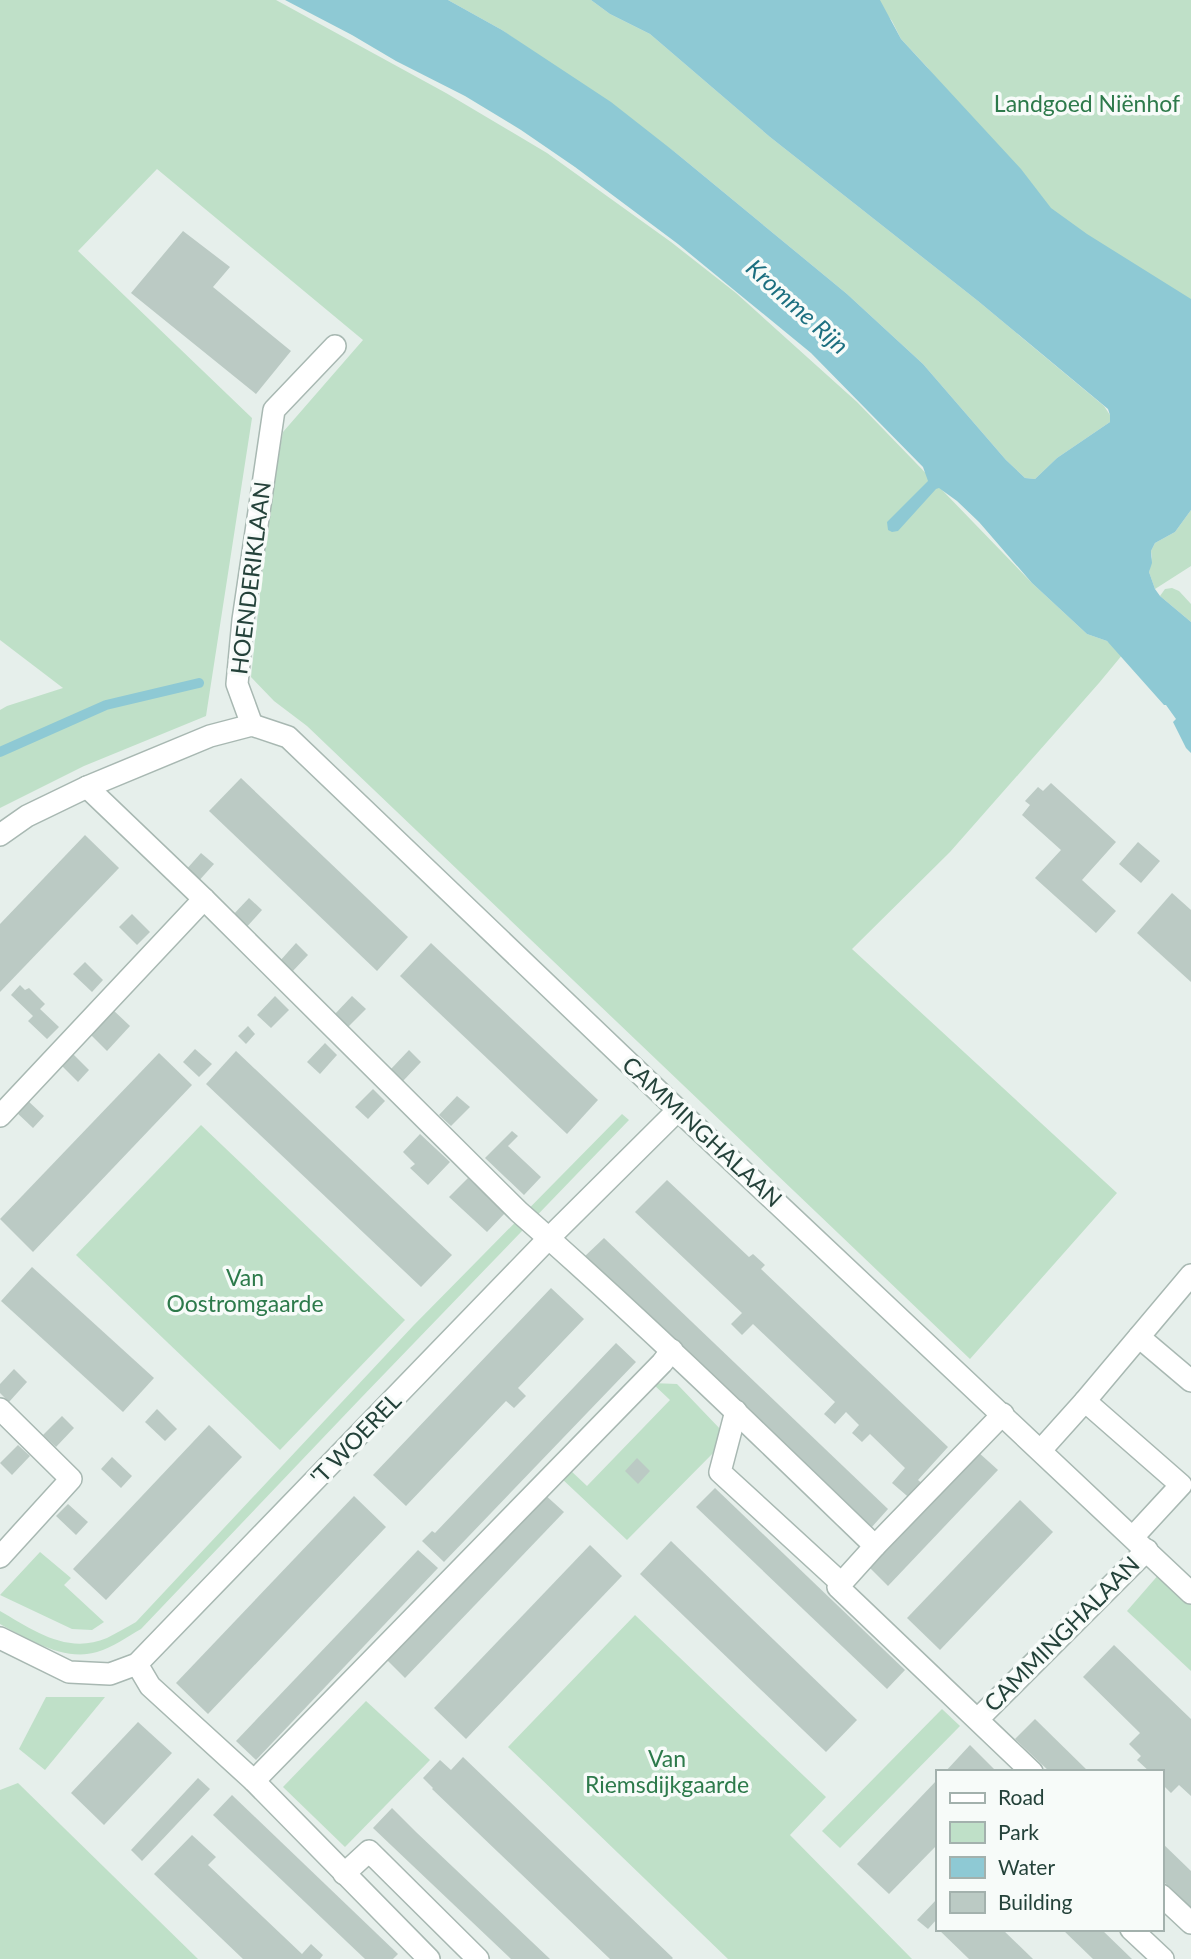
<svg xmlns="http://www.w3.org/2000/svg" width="1191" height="1959" viewBox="0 0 1191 1959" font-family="Lato,sans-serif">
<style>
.green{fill:#bfe0c8}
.water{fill:#8ec9d4}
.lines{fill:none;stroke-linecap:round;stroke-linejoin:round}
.stream{stroke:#8ec9d4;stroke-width:10}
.building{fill:#bbcac4}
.lane-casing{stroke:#a8b8b2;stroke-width:24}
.street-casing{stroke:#a8b8b2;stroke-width:24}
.lane{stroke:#fff;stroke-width:21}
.street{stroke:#fff;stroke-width:21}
.labels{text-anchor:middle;stroke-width:7;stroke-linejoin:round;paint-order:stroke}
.park-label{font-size:23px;fill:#2d7a4b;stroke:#f7fbf9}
.street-label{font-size:23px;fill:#24423a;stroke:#f7fbf9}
.water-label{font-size:24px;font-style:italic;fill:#1c6f80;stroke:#f7fbf9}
</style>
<rect width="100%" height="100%" fill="#e6efeb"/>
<g class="green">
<path d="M 0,0 L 276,0 L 446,93 L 547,153 L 671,242 L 736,293 L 857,402 L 1032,583 L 1087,634 L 1107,641 L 1123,654 L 1099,683 L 950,852 L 852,949 L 1117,1193 L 970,1359 L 307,726 L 274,701 L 251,677 L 270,502 L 283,432 L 363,340 L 157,169 L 78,251 L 252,418 L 206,716 L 84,766 L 0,808 L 0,710 L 7,706 L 63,688 L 0,640 Z"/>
<path d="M 448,0 L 591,0 L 610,14 L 650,34 L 770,137 L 978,301 L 1104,406 L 1110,415 L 1110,422 L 1057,458 L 1035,479 L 1025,478 L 1006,460 L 923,364 L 847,294 L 676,153 L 502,30 Z"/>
<path d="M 875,0 L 1191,0 L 1191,361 L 1031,200 L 927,67 L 901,39 L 892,21 Z"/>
<path d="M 1191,510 L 1191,566 L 1155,589 L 1149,572 L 1152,557 L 1151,551 L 1155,543 L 1175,532 Z"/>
<path d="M 1172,588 L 1179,591 L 1191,604 L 1191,622 L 1160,596 L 1165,589 Z"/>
<path d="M 622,1114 L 629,1120 L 360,1399 L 141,1629 C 127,1637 113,1647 97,1652 C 64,1662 28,1639 0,1624 L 0,1611 C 33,1630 67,1655 107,1638 C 117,1633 127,1627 136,1622 L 413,1326 Z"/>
<path d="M 201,1125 L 405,1320 L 280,1450 L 76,1255 Z"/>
<path d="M 652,1383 L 677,1384 L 722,1431 L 720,1446 L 627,1540 L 560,1477 L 570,1470 L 587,1486 L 670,1400 Z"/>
<path d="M 40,1552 L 71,1578 L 64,1585 L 104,1622 L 92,1630 L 72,1629 L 0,1595 Z"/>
<path d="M 1160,1573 L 1191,1603 L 1191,1671 L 1127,1611 Z"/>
<path d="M 635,1615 L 826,1797 L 790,1835 L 912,1959 L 728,1959 L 508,1747 Z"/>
<path d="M 46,1697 L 105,1697 L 45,1770 L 19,1749 Z"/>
<path d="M 366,1701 L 430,1760 L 345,1847 L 283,1787 Z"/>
<path d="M 942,1709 L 960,1726 L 840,1848 L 822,1831 Z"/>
<path d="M 18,1783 L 198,1959 L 0,1959 L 0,1790 Z"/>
</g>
<path class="water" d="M 285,0 L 448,0 L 502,30 L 611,102 L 676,153 L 847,294 L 923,364 L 1006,460 L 1025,478 L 1035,479 L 1057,458 L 1110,422 L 1110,415 L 1108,409 L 978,301 L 770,137 L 650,34 L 610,14 L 591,0 L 880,0 L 901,39 L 1021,169 L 1051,208 L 1087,234 L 1191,299 L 1191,510 L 1175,532 L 1155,543 L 1151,551 L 1152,563 L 1149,572 L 1155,589 L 1160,596 L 1191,622 L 1191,753 L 1186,748 L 1173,722 L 1176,719 L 1166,705 L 1164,705 L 1107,641 L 1087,634 L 1032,583 L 979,522 L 957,501 L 939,488 L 936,489 L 898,531 L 892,532 L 888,530 L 887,522 L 928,481 L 923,467 L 811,353 L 678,244 L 575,167 L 521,130 L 465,96 L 396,61 L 352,35 Z"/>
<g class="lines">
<path class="stream" d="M 0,752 L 106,705 L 199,683"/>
</g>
<g class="building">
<path d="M 183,231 L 230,267 L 213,287 L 291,351 L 256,394 L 131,293 Z"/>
<path d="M 241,778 L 408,937 L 377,971 L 209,811 Z"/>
<path d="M 1051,783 L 1116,842 L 1082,880 L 1116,911 L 1096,933 L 1035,878 L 1061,850 L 1022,815 L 1030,805 L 1025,801 L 1038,787 L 1043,791 Z"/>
<path d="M 85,835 L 119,868 L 0,992 L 0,924 Z"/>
<path d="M 1138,842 L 1160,861 L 1141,883 L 1119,864 Z"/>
<path d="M 201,853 L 214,864 L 196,884 L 184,872 Z"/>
<path d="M 1172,893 L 1191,910 L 1191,982 L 1137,933 Z"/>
<path d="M 249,898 L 262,910 L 244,930 L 231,917 Z"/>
<path d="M 132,914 L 150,932 L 137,945 L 119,927 Z"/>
<path d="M 296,943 L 308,955 L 291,973 L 279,962 Z"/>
<path d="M 431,943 L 598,1100 L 567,1134 L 400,976 Z"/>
<path d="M 85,962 L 103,980 L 92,992 L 73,974 Z"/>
<path d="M 20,985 L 25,990 L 29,988 L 45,1004 L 40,1009 L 59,1027 L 47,1039 L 28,1021 L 33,1016 L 11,995 Z"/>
<path d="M 275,996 L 289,1010 L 271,1028 L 257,1015 Z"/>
<path d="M 352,996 L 366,1009 L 347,1028 L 334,1015 Z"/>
<path d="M 111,1008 L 130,1026 L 107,1051 L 88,1032 Z"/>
<path d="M 248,1026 L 255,1034 L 246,1044 L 238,1036 Z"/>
<path d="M 325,1043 L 337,1055 L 320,1074 L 307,1062 Z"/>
<path d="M 195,1049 L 212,1064 L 199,1077 L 183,1062 Z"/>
<path d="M 409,1050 L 421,1062 L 403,1081 L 391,1069 Z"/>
<path d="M 70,1051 L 89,1070 L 78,1082 L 59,1063 Z"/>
<path d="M 236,1051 L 452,1255 L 421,1287 L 206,1084 Z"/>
<path d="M 159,1053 L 192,1085 L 33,1252 L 0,1219 Z"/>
<path d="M 373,1089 L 385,1101 L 368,1119 L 355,1107 Z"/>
<path d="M 457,1096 L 470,1107 L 451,1126 L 439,1115 Z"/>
<path d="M 25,1098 L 44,1116 L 33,1128 L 14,1110 Z"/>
<path d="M 512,1131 L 518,1136 L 508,1146 L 541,1177 L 524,1195 L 485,1158 Z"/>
<path d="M 420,1134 L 450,1162 L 428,1185 L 410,1168 L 415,1164 L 403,1152 Z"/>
<path d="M 468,1178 L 505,1213 L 487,1232 L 449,1197 Z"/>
<path d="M 667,1180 L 749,1257 L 753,1254 L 765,1265 L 761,1269 L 948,1447 L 918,1480 L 925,1486 L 913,1501 L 892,1483 L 905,1468 L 870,1434 L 862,1442 L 852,1433 L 859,1425 L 846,1412 L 835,1424 L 824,1414 L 835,1402 L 753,1324 L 742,1335 L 731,1324 L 742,1313 L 635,1212 Z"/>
<path d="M 604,1238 L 888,1509 L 871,1528 L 584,1257 Z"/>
<path d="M 32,1267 L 154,1378 L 123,1412 L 1,1301 Z"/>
<path d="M 551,1288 L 584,1319 L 518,1388 L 526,1396 L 514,1408 L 506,1401 L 406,1506 L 373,1475 Z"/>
<path d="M 616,1343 L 636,1362 L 444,1562 L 422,1541 L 432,1531 L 435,1533 Z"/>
<path d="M 14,1369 L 27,1382 L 9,1402 L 0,1393 L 0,1384 Z"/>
<path d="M 157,1409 L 177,1429 L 165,1441 L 145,1422 Z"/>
<path d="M 62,1416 L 74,1428 L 56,1447 L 43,1435 Z"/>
<path d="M 209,1425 L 242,1457 L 106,1600 L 73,1569 Z"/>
<path d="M 18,1445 L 30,1456 L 12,1475 L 0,1463 Z"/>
<path d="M 978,1452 L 998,1470 L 888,1586 L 869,1567 Z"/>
<path d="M 112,1457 L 132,1476 L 121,1488 L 101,1469 Z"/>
<path d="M 637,1458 L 650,1471 L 638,1484 L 625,1471 Z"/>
<path d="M 715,1488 L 905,1670 L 887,1689 L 696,1507 Z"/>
<path d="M 543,1493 L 564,1512 L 405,1678 L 386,1659 Z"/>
<path d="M 354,1496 L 386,1527 L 208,1714 L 176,1683 Z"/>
<path d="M 1020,1500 L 1053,1532 L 940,1650 L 907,1618 Z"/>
<path d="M 68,1504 L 88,1522 L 76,1535 L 56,1516 Z"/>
<path d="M 671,1541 L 857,1720 L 826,1752 L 640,1574 Z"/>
<path d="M 590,1545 L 622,1576 L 466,1739 L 434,1708 Z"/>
<path d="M 418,1550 L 438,1568 L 256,1760 L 236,1741 Z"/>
<path d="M 1114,1645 L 1191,1719 L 1191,1796 L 1179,1785 L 1171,1793 L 1161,1783 L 1161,1772 L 1150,1772 L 1137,1760 L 1141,1756 L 1129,1744 L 1140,1733 L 1083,1677 Z"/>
<path d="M 1035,1719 L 1089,1772 L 1050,1772 L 1015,1739 Z"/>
<path d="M 138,1722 L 172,1753 L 104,1825 L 71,1793 Z"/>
<path d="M 970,1745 L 997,1772 L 945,1772 Z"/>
<path d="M 463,1757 L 487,1780 L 673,1958 L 672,1959 L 610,1959 L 432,1789 L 433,1788 L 423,1778 L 440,1760 L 451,1770 Z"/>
<path d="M 198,1778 L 210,1789 L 142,1861 L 131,1850 Z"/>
<path d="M 937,1780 L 937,1845 L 889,1894 L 857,1864 Z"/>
<path d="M 232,1795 L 398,1954 L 393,1959 L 365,1959 L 213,1815 Z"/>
<path d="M 392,1808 L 416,1832 L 550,1959 L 511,1959 L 373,1828 Z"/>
<path d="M 192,1835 L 216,1857 L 208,1865 L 302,1954 L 311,1944 L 323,1955 L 320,1959 L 243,1959 L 154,1874 Z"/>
<path d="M 1161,1842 L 1191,1871 L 1191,1908 L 1161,1879 Z"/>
<path d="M 937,1899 L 937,1919 L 928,1929 L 917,1920 Z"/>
<path d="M 938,1929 L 1002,1929 L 1033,1959 L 969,1959 Z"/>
<path d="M 1062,1929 L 1101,1929 L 1132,1959 L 1093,1959 Z"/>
</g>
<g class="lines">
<g class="lane-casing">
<g id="lane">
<path d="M 252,725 L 237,684 L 243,620 L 274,410 L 335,346"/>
<path d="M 87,787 L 204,899 L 519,1212 C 641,1319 758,1433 875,1546"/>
<path d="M 0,1116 L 204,899"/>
<path d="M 1139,1337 L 1191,1381"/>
<path d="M 1085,1401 L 1181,1485 L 1133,1537"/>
<path d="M 0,1409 L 71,1479 L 0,1557"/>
<path d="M 736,1411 L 720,1472 L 841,1583"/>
<path d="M 1003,1414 L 875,1546 L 838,1587 L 1032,1772"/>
<path d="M 1041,1450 L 1085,1401 L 1191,1275"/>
<path d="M 137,1664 L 150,1686 L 254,1781 L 429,1959"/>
<path d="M 978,1719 L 1147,1550"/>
<path d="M 254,1781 L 662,1363 L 672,1350"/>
<path d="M 344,1874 L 369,1851 L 478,1959"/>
<path d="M 1161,1895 L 1191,1923"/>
<path d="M 1131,1929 L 1163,1959"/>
</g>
</g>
<g class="street-casing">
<g id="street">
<path d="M 0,835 L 27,816 L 87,787 L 210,736 L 252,725 L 288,737 L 678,1110 L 1191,1593"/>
<path d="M 0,1638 L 69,1672 L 110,1674 L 137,1664 L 549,1238 L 678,1110"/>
</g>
</g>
<use href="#lane" class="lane"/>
<use href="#street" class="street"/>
</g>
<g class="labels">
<g class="park-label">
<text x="1087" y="112">Landgoed Niënhof</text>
<text x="245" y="1286">Van<tspan x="245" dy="26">Oostromgaarde</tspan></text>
<text x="667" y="1767">Van<tspan x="667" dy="26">Riemsdijkgaarde</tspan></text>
</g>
<g class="street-label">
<text transform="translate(251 578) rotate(-83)" y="8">HOENDERIKLAAN</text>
<text transform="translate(702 1132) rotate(43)" y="8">CAMMINGHALAAN</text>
<text transform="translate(356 1439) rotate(-46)" y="8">'T WOEREL</text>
<text transform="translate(1062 1634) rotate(-45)" y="8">CAMMINGHALAAN</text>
</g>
<g class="water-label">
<text transform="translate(797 307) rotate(42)" y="8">Kromme Rijn</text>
</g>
</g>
<rect x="936" y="1770" width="228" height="161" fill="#f7fbf9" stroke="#a3b1ad" stroke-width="2"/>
<rect x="950" y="1793" width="35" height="10" fill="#ffffff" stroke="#a3b1ad" stroke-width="2"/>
<text x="998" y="1805" font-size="21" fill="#24423a">Road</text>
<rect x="950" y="1822" width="35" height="21" fill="#bfe0c8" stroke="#a3b1ad" stroke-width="2"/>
<text x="998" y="1840" font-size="21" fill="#24423a">Park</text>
<rect x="950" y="1857" width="35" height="21" fill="#8ec9d4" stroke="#a3b1ad" stroke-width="2"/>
<text x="998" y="1875" font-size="21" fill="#24423a">Water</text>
<rect x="950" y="1892" width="35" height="21" fill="#bbcac4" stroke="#a3b1ad" stroke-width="2"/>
<text x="998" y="1910" font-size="21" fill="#24423a">Building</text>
</svg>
